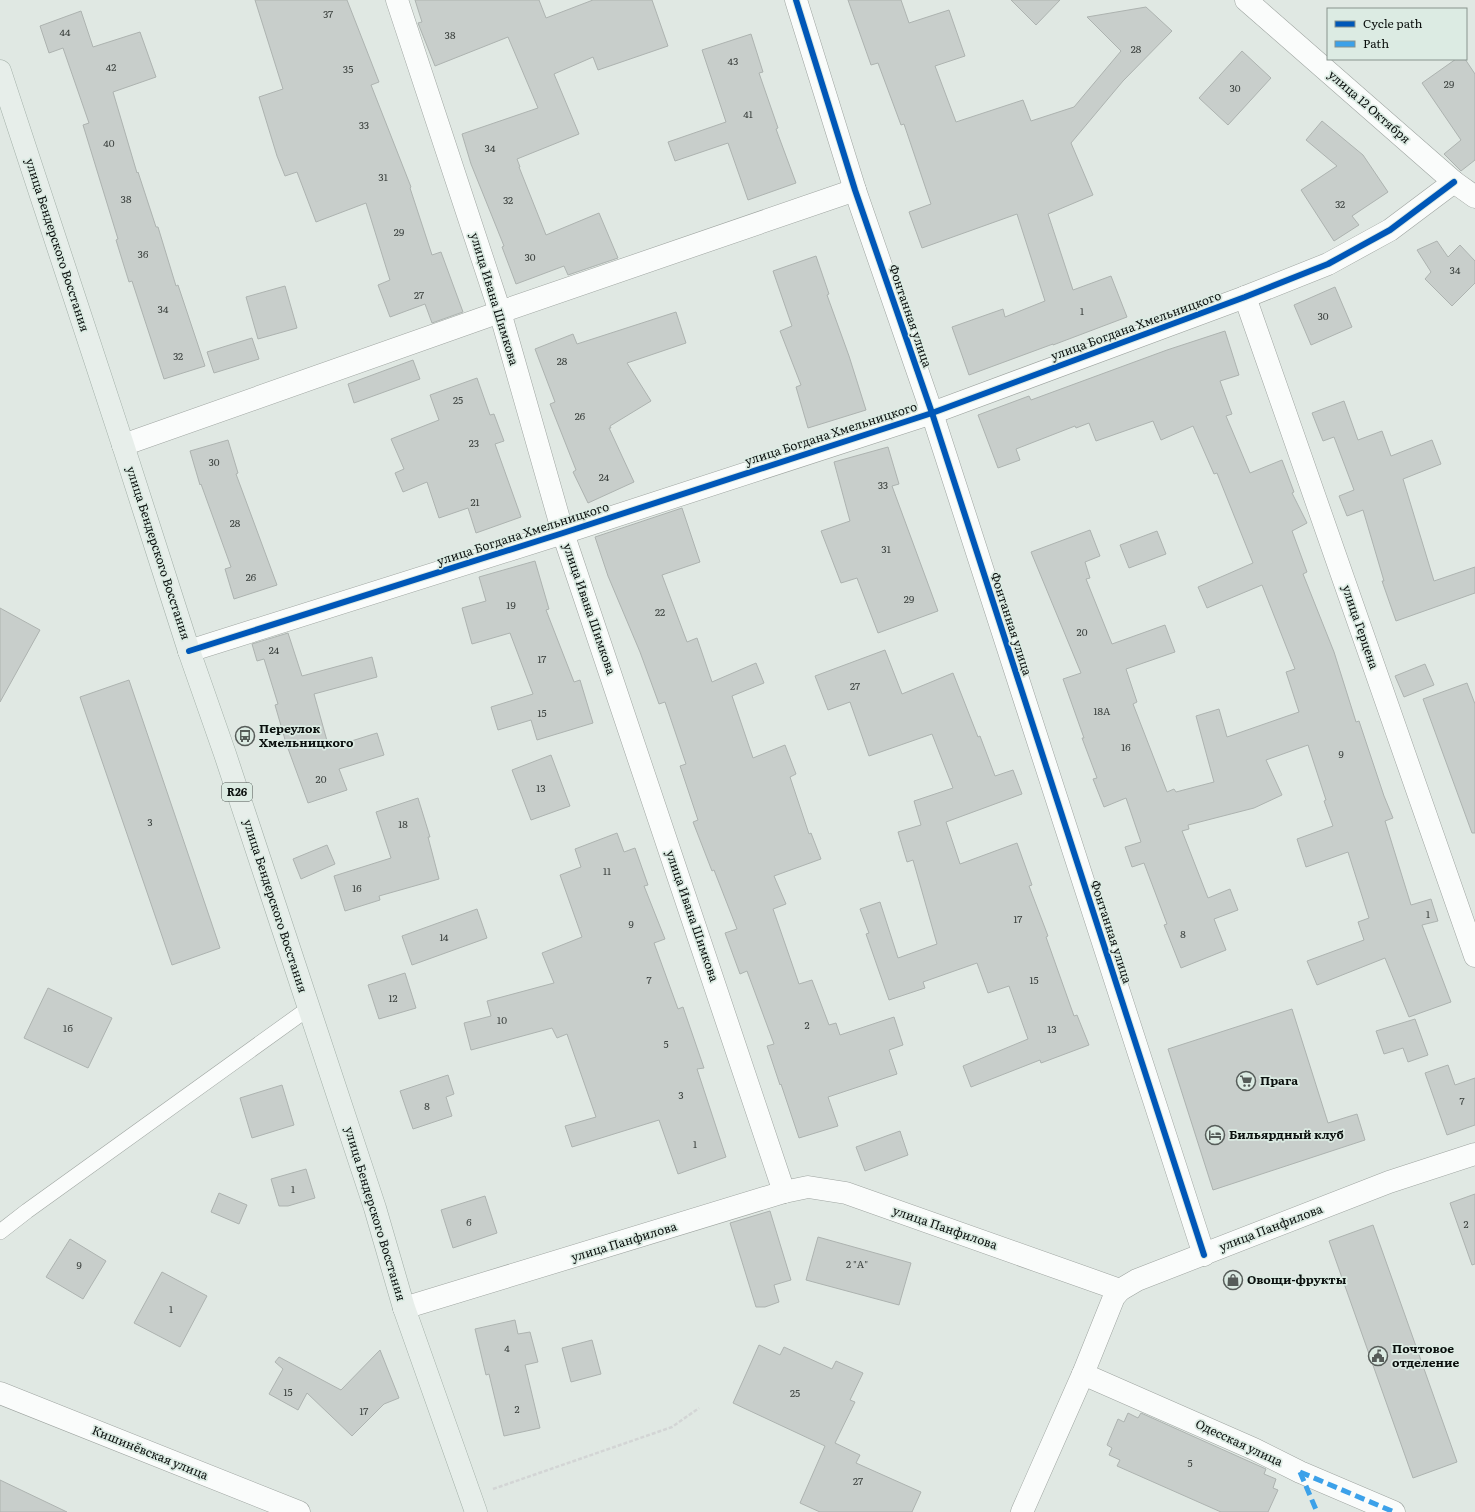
<svg xmlns="http://www.w3.org/2000/svg" width="1475" height="1512" viewBox="0 0 1475 1512" font-family="Literata,serif">
<style>
.building{fill:#c8cecb;stroke:#adb3b0}
.lines{fill:none;stroke-linecap:round;stroke-linejoin:round}
.lane-casing{stroke:#9ea4a0;stroke-width:16}
.street-casing{stroke:#9ea4a0;stroke-width:23}
.secondary-casing{stroke:#9ea4a0;stroke-width:23}
.primary-casing{stroke:#a0aea6;stroke-width:23}
.path{stroke:#d3d5d5;stroke-width:2.5;stroke-dasharray:4 2;stroke-linecap:butt}
.lane{stroke:#fafcfb;stroke-width:15}
.street{stroke:#fafcfb;stroke-width:22}
.secondary{stroke:#fafcfb;stroke-width:22}
.primary{stroke:#e7eeea;stroke-width:22}
.quiet{stroke:#3ca1e9;stroke-width:5;stroke-dasharray:10 5;stroke-linecap:butt}
.cycleway-casing{stroke:#dcebe3;stroke-width:8}
.cycleway{stroke:#0057b8;stroke-width:6}
.labels{text-anchor:middle;stroke-width:3.5;stroke-linejoin:round;paint-order:stroke}
.number-label{font-size:10px;fill:#3c423f}
.shield{fill:#dcebe3;stroke:#4a524e;stroke-width:1}
.shield-label{font-size:11px;font-weight:bold;fill:#0b100e}
.street-label{font-size:12px;fill:#0b100e;stroke:#dcebe3}
.poi-label{font-size:12px;font-weight:bold;fill:#0b100e;stroke:#dcebe3;text-anchor:start}
</style>
<rect width="100%" height="100%" fill="#e0e8e3"/>
<g class="building">
<path d="M 255,0 L 347,0 L 379,82 L 371,85 L 411,187 L 410,188 L 432,255 L 441,252 L 463,312 L 432,323 L 425,304 L 390,317 L 378,285 L 390,280 L 366,203 L 316,222 L 297,172 L 285,176 L 277,156 L 259,97 L 283,89 Z"/>
<path d="M 415,0 L 539,0 L 546,18 L 593,0 L 652,0 L 668,46 L 598,70 L 593,57 L 554,74 L 579,134 L 517,159 L 520,167 L 519,167 L 546,235 L 599,213 L 618,258 L 568,275 L 564,266 L 516,284 L 502,247 L 504,246 L 471,164 L 462,134 L 538,108 L 508,37 L 435,66 L 418,23 L 422,22 Z"/>
<path d="M 848,0 L 901,0 L 909,23 L 949,10 L 965,56 L 935,66 L 956,122 L 1023,100 L 1031,121 L 1074,107 L 1121,51 L 1087,17 L 1146,7 L 1172,31 L 1123,81 L 1071,143 L 1093,195 L 1048,214 L 1073,290 L 1111,276 L 1127,317 L 1053,345 L 1053,344 L 969,375 L 952,327 L 1003,309 L 1005,317 L 1045,301 L 1017,214 L 922,248 L 909,212 L 931,204 L 904,124 L 901,125 L 878,63 L 871,65 Z"/>
<path d="M 1011,0 L 1060,0 L 1036,25 Z"/>
<path d="M 81,11 L 93,47 L 140,32 L 156,77 L 113,92 L 137,173 L 138,172 L 156,227 L 158,227 L 176,286 L 178,285 L 205,366 L 164,379 L 132,281 L 129,282 L 116,240 L 118,239 L 83,125 L 89,123 L 63,48 L 49,53 L 40,26 Z"/>
<path d="M 751,34 L 763,72 L 759,73 L 778,128 L 776,129 L 796,183 L 748,200 L 728,143 L 675,161 L 668,142 L 726,122 L 702,50 Z"/>
<path d="M 1242,51 L 1271,78 L 1228,125 L 1199,98 Z"/>
<path d="M 1456,59 L 1465,59 L 1475,74 L 1475,160 L 1461,171 L 1444,154 L 1461,140 L 1422,83 Z"/>
<path d="M 1322,121 L 1363,155 L 1388,192 L 1352,216 L 1359,225 L 1334,241 L 1301,190 L 1337,166 L 1306,140 Z"/>
<path d="M 1437,241 L 1448,257 L 1460,245 L 1475,261 L 1475,283 L 1452,306 L 1425,279 L 1431,272 L 1417,250 Z"/>
<path d="M 816,256 L 829,294 L 827,295 L 849,356 L 866,410 L 808,428 L 796,387 L 801,385 L 780,331 L 792,326 L 773,271 Z"/>
<path d="M 285,286 L 297,328 L 258,339 L 246,297 Z"/>
<path d="M 1335,287 L 1352,327 L 1311,345 L 1294,305 Z"/>
<path d="M 676,312 L 686,343 L 627,363 L 651,401 L 610,426 L 611,428 L 609,428 L 634,482 L 588,503 L 573,472 L 576,470 L 550,404 L 555,402 L 535,349 L 573,334 L 577,344 Z"/>
<path d="M 1225,331 L 1239,375 L 1220,381 L 1232,414 L 1226,416 L 1250,473 L 1282,460 L 1294,492 L 1292,493 L 1307,523 L 1292,531 L 1307,572 L 1303,574 L 1334,652 L 1356,722 L 1359,721 L 1384,796 L 1393,818 L 1385,821 L 1411,905 L 1431,899 L 1438,921 L 1422,925 L 1451,1002 L 1409,1017 L 1385,958 L 1317,985 L 1307,961 L 1364,940 L 1358,922 L 1369,918 L 1348,852 L 1306,867 L 1297,839 L 1333,826 L 1324,801 L 1326,800 L 1308,745 L 1266,760 L 1282,795 L 1254,808 L 1188,825 L 1189,829 L 1182,831 L 1208,898 L 1230,889 L 1238,910 L 1214,919 L 1226,950 L 1181,968 L 1164,925 L 1167,924 L 1144,863 L 1132,867 L 1125,847 L 1141,842 L 1126,798 L 1104,807 L 1093,779 L 1097,778 L 1082,738 L 1084,738 L 1063,679 L 1081,673 L 1031,552 L 1090,530 L 1100,556 L 1085,562 L 1090,578 L 1086,579 L 1112,644 L 1165,625 L 1175,652 L 1126,669 L 1137,702 L 1133,704 L 1167,792 L 1174,789 L 1176,792 L 1214,782 L 1196,716 L 1219,709 L 1227,737 L 1299,712 L 1286,672 L 1295,669 L 1262,585 L 1207,608 L 1198,587 L 1253,563 L 1217,473 L 1214,474 L 1193,426 L 1161,440 L 1153,421 L 1096,441 L 1089,423 L 1076,428 L 1075,426 L 1016,449 L 1020,460 L 998,468 L 978,415 L 1029,396 L 1031,400 L 1167,350 Z"/>
<path d="M 252,338 L 259,359 L 214,373 L 207,352 Z"/>
<path d="M 413,360 L 420,379 L 354,403 L 348,384 Z"/>
<path d="M 477,378 L 490,415 L 494,414 L 504,441 L 495,444 L 521,517 L 476,533 L 468,508 L 439,518 L 427,482 L 403,492 L 395,473 L 404,469 L 391,439 L 439,420 L 430,395 Z"/>
<path d="M 1344,401 L 1358,440 L 1382,431 L 1391,456 L 1432,440 L 1441,464 L 1403,479 L 1434,581 L 1475,567 L 1475,593 L 1396,621 L 1382,581 L 1384,581 L 1363,510 L 1347,516 L 1339,496 L 1354,490 L 1334,437 L 1323,441 L 1312,413 Z"/>
<path d="M 228,440 L 238,473 L 236,474 L 277,585 L 234,599 L 225,569 L 231,567 L 201,484 L 200,485 L 190,451 Z"/>
<path d="M 888,447 L 899,484 L 892,486 L 938,611 L 878,633 L 857,578 L 841,583 L 821,531 L 850,521 L 834,462 Z"/>
<path d="M 682,508 L 700,562 L 662,575 L 687,642 L 697,638 L 712,682 L 756,663 L 764,683 L 732,696 L 753,758 L 785,745 L 796,774 L 790,777 L 809,834 L 811,833 L 821,859 L 774,876 L 786,904 L 773,909 L 799,984 L 812,980 L 829,1025 L 836,1023 L 840,1035 L 894,1017 L 903,1045 L 889,1050 L 897,1074 L 828,1097 L 838,1126 L 799,1138 L 781,1084 L 780,1085 L 767,1046 L 774,1044 L 747,971 L 740,974 L 725,933 L 737,929 L 714,870 L 712,871 L 693,822 L 698,820 L 680,766 L 686,764 L 665,702 L 659,704 L 640,652 L 608,576 L 595,537 Z"/>
<path d="M 1157,531 L 1166,554 L 1129,568 L 1120,545 Z"/>
<path d="M 535,561 L 549,609 L 546,610 L 574,682 L 580,680 L 593,723 L 537,740 L 531,720 L 498,730 L 491,707 L 533,694 L 510,633 L 472,644 L 462,608 L 486,601 L 479,577 Z"/>
<path d="M 0,608 L 40,630 L 0,702 Z"/>
<path d="M 288,633 L 302,676 L 372,657 L 377,677 L 314,694 L 329,748 L 377,733 L 384,755 L 339,769 L 347,790 L 308,803 L 286,743 L 275,705 L 278,704 L 264,659 L 257,661 L 252,644 Z"/>
<path d="M 885,650 L 902,694 L 953,673 L 978,737 L 980,736 L 995,776 L 1013,770 L 1022,794 L 946,822 L 960,864 L 1017,843 L 1032,885 L 1029,886 L 1048,936 L 1046,937 L 1074,1016 L 1077,1015 L 1089,1045 L 1041,1063 L 1040,1060 L 971,1087 L 963,1066 L 1028,1039 L 1009,986 L 988,993 L 977,963 L 923,982 L 925,988 L 889,1000 L 866,934 L 869,933 L 860,909 L 880,902 L 898,958 L 937,944 L 913,860 L 907,862 L 898,832 L 921,825 L 914,801 L 953,788 L 932,734 L 869,756 L 850,702 L 828,710 L 815,676 Z"/>
<path d="M 1425,664 L 1434,685 L 1404,697 L 1395,676 Z"/>
<path d="M 129,680 L 220,948 L 172,965 L 80,697 Z"/>
<path d="M 1467,683 L 1475,704 L 1475,833 L 1472,833 L 1423,699 Z"/>
<path d="M 551,755 L 570,806 L 531,820 L 512,770 Z"/>
<path d="M 418,798 L 430,837 L 428,837 L 439,879 L 379,896 L 380,900 L 345,911 L 334,876 L 391,858 L 376,812 Z"/>
<path d="M 617,833 L 624,852 L 635,848 L 648,885 L 644,886 L 665,939 L 654,943 L 678,1009 L 683,1007 L 704,1068 L 697,1069 L 726,1157 L 678,1174 L 659,1120 L 572,1147 L 565,1126 L 596,1117 L 567,1034 L 557,1038 L 552,1028 L 471,1050 L 464,1023 L 491,1016 L 487,1001 L 554,983 L 542,953 L 582,937 L 560,875 L 581,867 L 575,849 Z"/>
<path d="M 327,845 L 335,864 L 301,879 L 293,859 Z"/>
<path d="M 477,909 L 487,938 L 412,965 L 402,936 Z"/>
<path d="M 405,973 L 416,1008 L 379,1019 L 368,985 Z"/>
<path d="M 48,988 L 112,1018 L 88,1068 L 24,1038 Z"/>
<path d="M 1292,1009 L 1328,1123 L 1357,1114 L 1365,1140 L 1213,1190 L 1168,1049 Z"/>
<path d="M 1415,1019 L 1428,1055 L 1408,1062 L 1403,1048 L 1384,1054 L 1376,1031 Z"/>
<path d="M 1448,1065 L 1455,1085 L 1475,1078 L 1475,1125 L 1447,1135 L 1425,1073 Z"/>
<path d="M 448,1075 L 454,1094 L 446,1097 L 452,1116 L 413,1129 L 400,1091 Z"/>
<path d="M 282,1085 L 294,1125 L 252,1138 L 240,1098 Z"/>
<path d="M 900,1131 L 908,1155 L 865,1171 L 856,1147 Z"/>
<path d="M 306,1169 L 315,1198 L 288,1206 L 279,1206 L 271,1179 Z"/>
<path d="M 219,1193 L 247,1205 L 239,1224 L 211,1212 Z"/>
<path d="M 1475,1194 L 1475,1264 L 1472,1265 L 1450,1203 Z"/>
<path d="M 485,1196 L 497,1233 L 453,1248 L 441,1210 Z"/>
<path d="M 770,1211 L 791,1280 L 774,1285 L 779,1302 L 765,1307 L 756,1307 L 730,1223 Z"/>
<path d="M 1373,1225 L 1457,1462 L 1413,1478 L 1329,1241 Z"/>
<path d="M 818,1237 L 911,1263 L 899,1305 L 806,1280 Z"/>
<path d="M 70,1239 L 106,1261 L 83,1299 L 46,1277 Z"/>
<path d="M 162,1272 L 207,1296 L 180,1347 L 134,1323 Z"/>
<path d="M 515,1320 L 518,1334 L 530,1332 L 538,1362 L 525,1365 L 540,1428 L 504,1436 L 489,1374 L 486,1375 L 475,1329 Z"/>
<path d="M 592,1340 L 601,1374 L 571,1382 L 562,1348 Z"/>
<path d="M 759,1345 L 780,1355 L 784,1347 L 832,1369 L 836,1361 L 863,1373 L 850,1400 L 855,1402 L 835,1443 L 860,1455 L 856,1463 L 921,1492 L 912,1512 L 820,1512 L 800,1503 L 825,1446 L 733,1403 Z"/>
<path d="M 380,1350 L 399,1398 L 384,1404 L 352,1436 L 307,1393 L 298,1410 L 269,1394 L 283,1369 L 275,1362 L 279,1357 L 341,1390 Z"/>
<path d="M 1128,1413 L 1138,1418 L 1141,1413 L 1266,1469 L 1264,1474 L 1276,1479 L 1273,1488 L 1278,1490 L 1268,1512 L 1221,1512 L 1117,1466 L 1120,1460 L 1109,1455 L 1112,1448 L 1107,1445 L 1118,1419 L 1124,1422 Z"/>
<path d="M 0,1480 L 67,1512 L 0,1512 Z"/>
</g>
<g class="lines">
<g class="lane-casing">
<path id="lane" d="M 0,1232 L 27,1211 L 309,1008"/>
</g>
<g class="street-casing">
<g id="street">
<path d="M 397,0 L 500,312 L 563,533 L 784,1192"/>
<path d="M 796,0 L 855,190 L 932,413 L 1204,1255"/>
<path d="M 1246,0 L 1454,182 L 1475,197"/>
<path d="M 1245,297 L 1475,956"/>
<path d="M 123,445 L 500,312 L 855,190"/>
<path d="M 189,651 L 563,533 L 932,413 L 1245,297 L 1328,264 L 1390,230 L 1454,182"/>
<path d="M 404,1308 L 784,1192 L 808,1187 L 846,1193 L 1120,1290 L 1137,1280 L 1389,1182 L 1475,1154"/>
<path d="M 1083,1374 L 1254,1449 L 1300,1472 L 1394,1512"/>
<path d="M 1022,1512 L 1083,1374 L 1114,1297 L 1120,1290"/>
</g>
</g>
<g class="secondary-casing">
<path id="secondary" d="M 0,1393 L 299,1512"/>
</g>
<g class="primary-casing">
<path id="primary" d="M 0,71 L 123,445 L 189,651 L 225,754 L 375,1208 L 404,1308 L 476,1512"/>
</g>
<path class="path" d="M 493,1489 L 672,1427 L 699,1408"/>
<use href="#lane" class="lane"/>
<use href="#street" class="street"/>
<use href="#secondary" class="secondary"/>
<use href="#primary" class="primary"/>
<g class="quiet">
<path d="M 1300,1472 L 1394,1512"/>
<path d="M 1300,1472 L 1317,1512"/>
</g>
<g class="cycleway-casing">
<g id="cycleway">
<path d="M 796,0 L 855,190 L 932,413 L 1204,1255"/>
<path d="M 189,651 L 563,533 L 932,413 L 1245,297 L 1328,264 L 1390,230 L 1454,182"/>
</g>
</g>
<use href="#cycleway" class="cycleway"/>
</g>
<defs>
<g id="bus-ring" transform="scale(1)"><circle r="9.5" fill="#dcebe3" stroke="#565c59" stroke-width="1.5"/><path d="M-5-6H5V4H4V6H2V4H-2V6H-4V4H-5ZM-3.5-4V0h7V-4ZM-3.5 1.2v1.5H-2V1.2ZM2 1.2v1.5H3.5V1.2Z" fill="#565c59"/></g>
<g id="supermarket-ring" transform="scale(1)"><circle r="9.5" fill="#dcebe3" stroke="#565c59" stroke-width="1.5"/><path d="M-6-5.5h2.5l.6 2H6L4.5 2H-2.5L-4.4-4H-6ZM-1.5 3.2a1.3 1.3 0 1 0 .1 0ZM3 3.2a1.3 1.3 0 1 0 .1 0Z" fill="#565c59"/></g>
<g id="hotel-ring" transform="scale(1)"><circle r="9.5" fill="#dcebe3" stroke="#565c59" stroke-width="1.5"/><path d="M-6-4.5h1.5V1H6V5H4.5V3h-9V5H-6ZM-4 0a1.8 1.8 0 1 1 3.6 0ZM.5 0V-2.5h3Q6-2.5 6 0Z" fill="#565c59"/></g>
<g id="shop-ring" transform="scale(1)"><circle r="9.5" fill="#dcebe3" stroke="#565c59" stroke-width="1.5"/><path d="M-5-2.5h2.3a2.7 3.5 0 0 1 5.4 0H5L5.5 6h-11ZM-1.5-2.5h3a1.5 2.3 0 0 0-3 0Z" fill="#565c59"/></g>
<g id="civic-ring" transform="scale(1)"><circle r="9.5" fill="#dcebe3" stroke="#565c59" stroke-width="1.5"/><path d="M-.6-6.5H3V-4.5H.6V-3L4-1V1h2V6H-6V1h2V-1L-.6-3ZM-1.2 2.5V6h2.4V2.5Z" fill="#565c59"/></g>
</defs>
<g fill-rule="evenodd">
<use href="#bus-ring" x="245" y="736"/>
<use href="#supermarket-ring" x="1246" y="1081"/>
<use href="#hotel-ring" x="1215" y="1135"/>
<use href="#shop-ring" x="1233" y="1280"/>
<use href="#civic-ring" x="1378" y="1356"/>
</g>
<g class="labels">
<g class="number-label">
<text x="328" y="18">37</text>
<text x="65" y="36">44</text>
<text x="450" y="39">38</text>
<text x="1136" y="53">28</text>
<text x="733" y="65">43</text>
<text x="111" y="71">42</text>
<text x="348" y="73">35</text>
<text x="1449" y="88">29</text>
<text x="1235" y="92">30</text>
<text x="748" y="118">41</text>
<text x="364" y="129">33</text>
<text x="109" y="147">40</text>
<text x="490" y="152">34</text>
<text x="383" y="181">31</text>
<text x="126" y="203">38</text>
<text x="508" y="204">32</text>
<text x="1340" y="208">32</text>
<text x="399" y="236">29</text>
<text x="143" y="258">36</text>
<text x="530" y="261">30</text>
<text x="1455" y="274">34</text>
<text x="419" y="299">27</text>
<text x="163" y="313">34</text>
<text x="1082" y="315">1</text>
<text x="1323" y="320">30</text>
<text x="178" y="360">32</text>
<text x="562" y="365">28</text>
<text x="458" y="404">25</text>
<text x="580" y="420">26</text>
<text x="474" y="447">23</text>
<text x="214" y="466">30</text>
<text x="604" y="481">24</text>
<text x="883" y="489">33</text>
<text x="475" y="506">21</text>
<text x="235" y="527">28</text>
<text x="886" y="553">31</text>
<text x="251" y="581">26</text>
<text x="909" y="603">29</text>
<text x="511" y="609">19</text>
<text x="660" y="616">22</text>
<text x="1082" y="636">20</text>
<text x="274" y="654">24</text>
<text x="542" y="663">17</text>
<text x="855" y="690">27</text>
<text x="1102" y="715">18А</text>
<text x="542" y="717">15</text>
<text x="1126" y="751">16</text>
<text x="1341" y="758">9</text>
<text x="321" y="783">20</text>
<text x="541" y="792">13</text>
<text x="150" y="826">3</text>
<text x="403" y="828">18</text>
<text x="607" y="875">11</text>
<text x="357" y="892">16</text>
<text x="1428" y="918">1</text>
<text x="1018" y="923">17</text>
<text x="631" y="928">9</text>
<text x="1183" y="938">8</text>
<text x="444" y="941">14</text>
<text x="649" y="984">7</text>
<text x="1034" y="984">15</text>
<text x="393" y="1002">12</text>
<text x="502" y="1024">10</text>
<text x="807" y="1029">2</text>
<text x="68" y="1032">1б</text>
<text x="1052" y="1033">13</text>
<text x="666" y="1048">5</text>
<text x="681" y="1099">3</text>
<text x="1462" y="1105">7</text>
<text x="427" y="1110">8</text>
<text x="695" y="1148">1</text>
<text x="293" y="1193">1</text>
<text x="469" y="1226">6</text>
<text x="1466" y="1228">2</text>
<text x="857" y="1268">2 "А"</text>
<text x="79" y="1269">9</text>
<text x="171" y="1313">1</text>
<text x="507" y="1352">4</text>
<text x="288" y="1396">15</text>
<text x="795" y="1397">25</text>
<text x="517" y="1413">2</text>
<text x="364" y="1415">17</text>
<text x="1190" y="1467">5</text>
<text x="858" y="1485">27</text>
</g>
<rect class="shield" x="222" y="783" width="30" height="18" rx="3"/>
<g class="shield-label">
<text x="237" y="796">R26</text>
</g>
<g class="street-label">
<text transform="translate(1369 107) rotate(41)" y="4">улица 12 Октября</text>
<text transform="translate(57 245) rotate(72)" y="4">улица Бендерского Восстания</text>
<text transform="translate(494 299) rotate(73)" y="4">улица Ивана Шимкова</text>
<text transform="translate(910 316) rotate(71)" y="4">Фонтанная улица</text>
<text transform="translate(1136 326) rotate(-20)" y="4">улица Богдана Хмельницкого</text>
<text transform="translate(831 434) rotate(-18)" y="4">улица Богдана Хмельницкого</text>
<text transform="translate(523 534) rotate(-18)" y="4">улица Богдана Хмельницкого</text>
<text transform="translate(158 553) rotate(72)" y="4">улица Бендерского Восстания</text>
<text transform="translate(589 609) rotate(71)" y="4">улица Ивана Шимкова</text>
<text transform="translate(1011 624) rotate(72)" y="4">Фонтанная улица</text>
<text transform="translate(1360 627) rotate(71)" y="4">улица Герцена</text>
<text transform="translate(275 906) rotate(72)" y="4">улица Бендерского Восстания</text>
<text transform="translate(692 916) rotate(71)" y="4">улица Ивана Шимкова</text>
<text transform="translate(1111 932) rotate(72)" y="4">Фонтанная улица</text>
<text transform="translate(375 1214) rotate(73)" y="4">улица Бендерского Восстания</text>
<text transform="translate(945 1228) rotate(19)" y="4">улица Панфилова</text>
<text transform="translate(1271 1228) rotate(-21)" y="4">улица Панфилова</text>
<text transform="translate(624 1242) rotate(-17)" y="4">улица Панфилова</text>
<text transform="translate(1239 1443) rotate(25)" y="4">Одесская улица</text>
<text transform="translate(150 1453) rotate(22)" y="4">Кишинёвская улица</text>
</g>
<g class="poi-label">
<text x="259" y="733">Переулок<tspan x="259" dy="14">Хмельницкого</tspan></text>
<text x="1260" y="1085">Прага</text>
<text x="1229" y="1139">Бильярдный клуб</text>
<text x="1247" y="1284">Овощи-фрукты</text>
<text x="1392" y="1353">Почтовое<tspan x="1392" dy="14">отделение</tspan></text>
</g>
</g>
<rect x="1327" y="8" width="140" height="52" fill="#dcebe3" stroke="#88938e"/>
<rect x="1335" y="21" width="20" height="6" fill="#0057b8" stroke="#88938e"/>
<text x="1363" y="28" font-size="12" fill="#0b100e">Cycle path</text>
<rect x="1335" y="41" width="20" height="6" fill="#3ca1e9" stroke="#88938e"/>
<text x="1363" y="48" font-size="12" fill="#0b100e">Path</text>
</svg>
